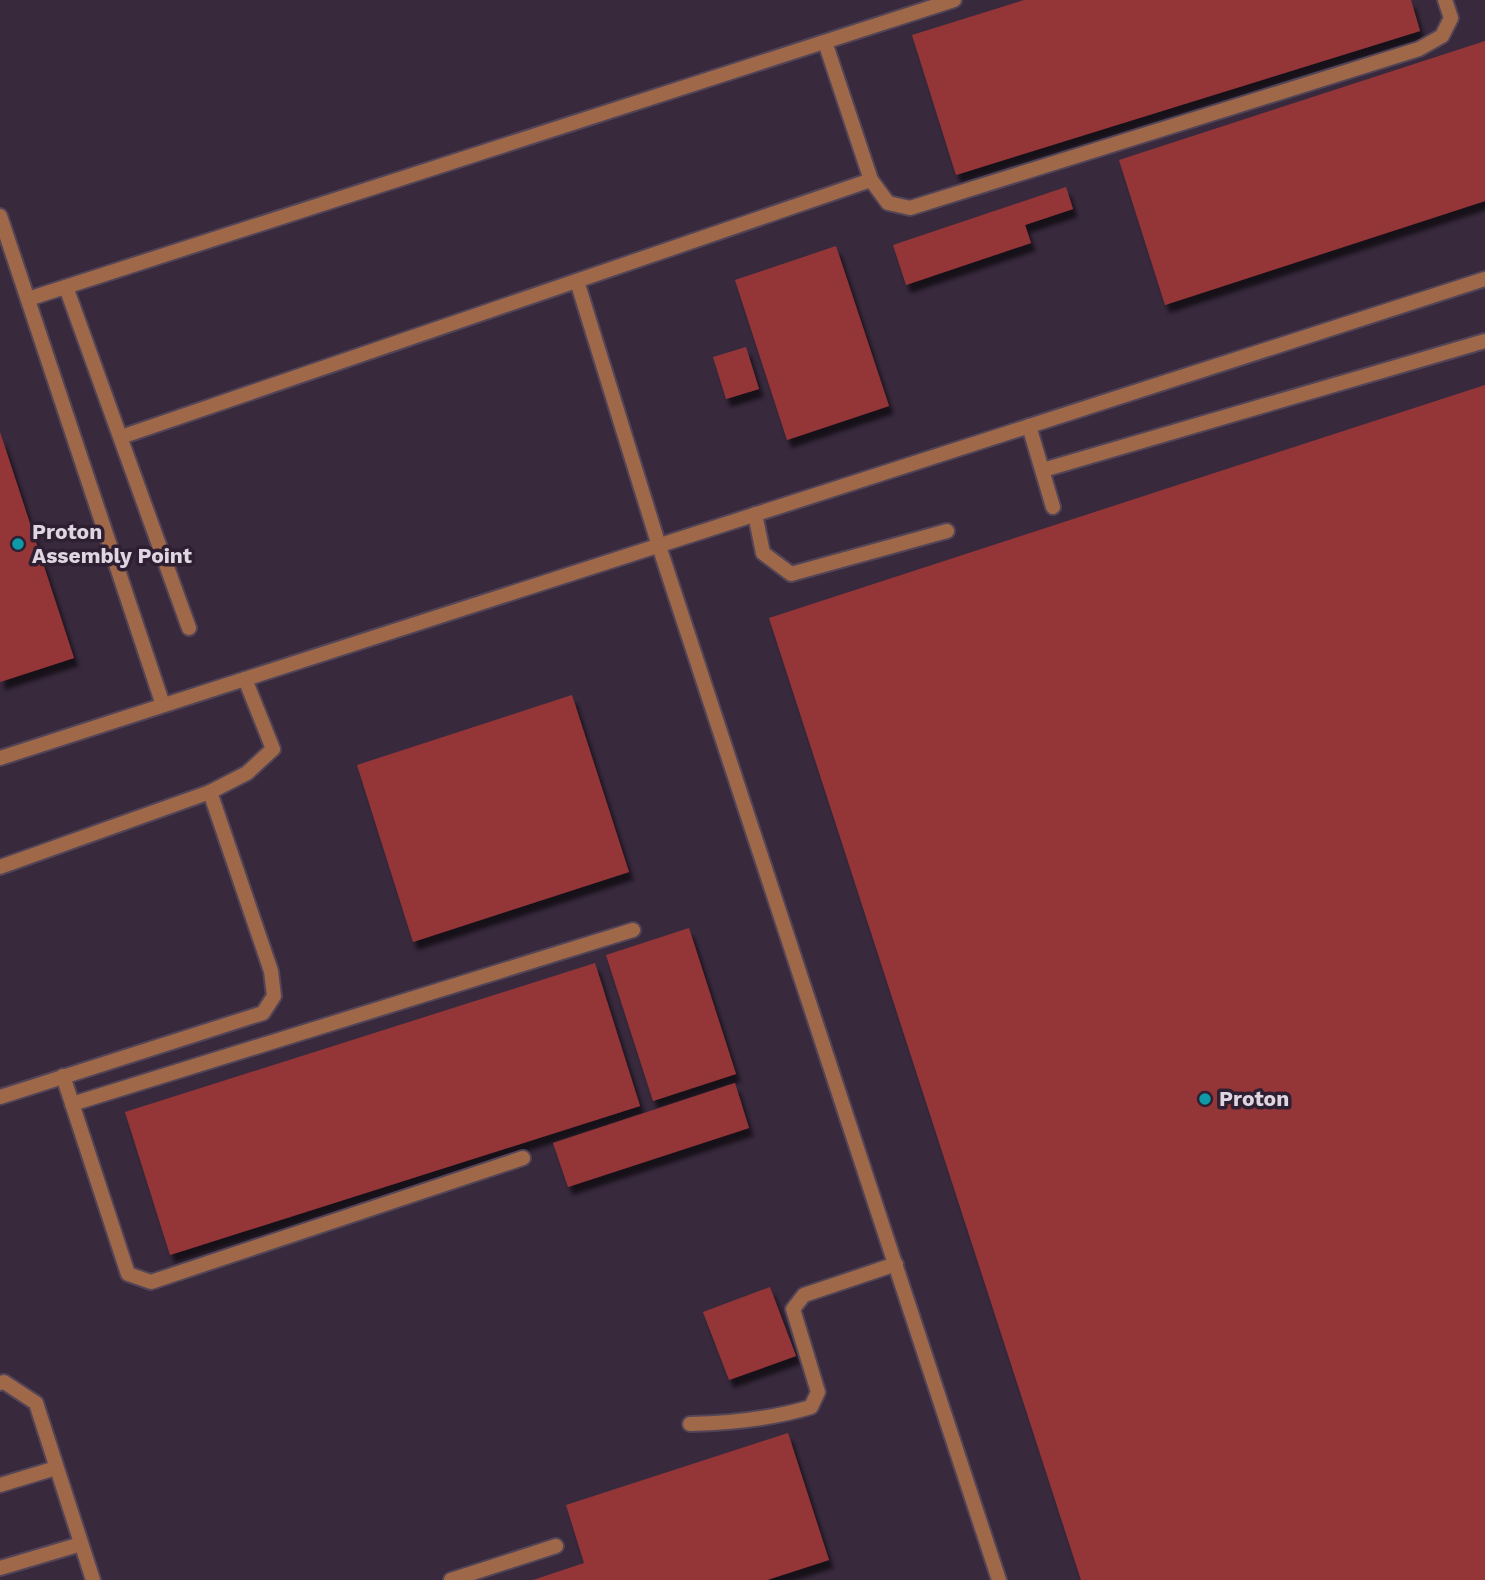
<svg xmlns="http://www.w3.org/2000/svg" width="1485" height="1580" viewBox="0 0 1485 1580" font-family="'Work Sans',sans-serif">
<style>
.building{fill:#943639;filter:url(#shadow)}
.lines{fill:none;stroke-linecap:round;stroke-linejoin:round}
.service-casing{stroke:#534557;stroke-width:18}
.service{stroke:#9f6848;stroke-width:14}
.culture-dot{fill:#0f9aa8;stroke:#2e2032;stroke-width:2.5}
.labels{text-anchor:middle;stroke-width:7;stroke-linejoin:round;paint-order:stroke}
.poi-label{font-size:21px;font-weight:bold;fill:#e0d6e2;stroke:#2e2032;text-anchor:start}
</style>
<defs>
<filter id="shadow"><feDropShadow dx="4.5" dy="8" stdDeviation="2" flood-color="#0009"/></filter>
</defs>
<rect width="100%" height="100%" fill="#38293d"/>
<g class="building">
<path d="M 1024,0 L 1411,0 L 1420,31 L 956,175 L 912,35 Z"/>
<path d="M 1485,41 L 1485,201 L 1165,305 L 1119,160 Z"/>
<path d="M 1066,187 L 1073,209 L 1025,225 L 1031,243 L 906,285 L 893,245 Z"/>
<path d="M 836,246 L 889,406 L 787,440 L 735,280 Z"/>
<path d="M 746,347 L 759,389 L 726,399 L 713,357 Z"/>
<path d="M 1485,385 L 1485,1580 L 1081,1580 L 769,618 Z"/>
<path d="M 0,432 L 74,658 L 0,682 Z"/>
<path d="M 572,695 L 629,872 L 413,942 L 357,765 Z"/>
<path d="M 689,928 L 736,1074 L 653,1101 L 606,955 Z"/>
<path d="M 595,963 L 640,1106 L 170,1255 L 125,1112 Z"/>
<path d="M 735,1083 L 749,1128 L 568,1187 L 553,1143 Z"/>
<path d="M 770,1287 L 796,1356 L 729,1380 L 703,1312 Z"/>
<path d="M 788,1433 L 829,1560 L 767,1580 L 533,1580 L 584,1563 L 566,1505 Z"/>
</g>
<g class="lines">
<g class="service-casing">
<g id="service">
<path d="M 825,42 L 871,180 L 888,203 L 910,208 L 1419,49 L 1442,36 L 1451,18 L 1445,0"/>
<path d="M 0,216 L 163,705"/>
<path d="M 577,281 L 659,546 L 999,1580"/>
<path d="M 66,287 L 189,628"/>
<path d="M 28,299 L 954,0"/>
<path d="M 1029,426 L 1053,507"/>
<path d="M 121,437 L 871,180"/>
<path d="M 1043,470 L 1485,341"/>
<path d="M 755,514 L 763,553 L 791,574 L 947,531"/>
<path d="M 0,758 L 1485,279"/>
<path d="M 0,867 L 210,792 L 247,773 L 273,749 L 245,679"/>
<path d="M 63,1076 L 128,1274 L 151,1282 L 523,1158"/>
<path d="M 0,1097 L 263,1013 L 274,996 L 271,971 L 210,792"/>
<path d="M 72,1104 L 633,930"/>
<path d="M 0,1383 L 4,1382 L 36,1403 L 93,1580"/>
<path d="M 690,1424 C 732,1423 771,1419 811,1407 L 818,1392 L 793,1309 L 804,1295 L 896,1264"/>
<path d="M 0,1485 L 56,1468"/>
<path d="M 0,1568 L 81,1544"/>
<path d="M 451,1580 L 556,1546"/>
</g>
</g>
<use href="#service" class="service"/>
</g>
<g class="culture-dot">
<circle cx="18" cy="544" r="7"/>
<circle cx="1205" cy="1099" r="7"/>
</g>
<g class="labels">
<g class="poi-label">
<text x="32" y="539">Proton<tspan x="32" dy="24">Assembly Point</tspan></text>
<text x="1219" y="1106">Proton</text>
</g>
</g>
</svg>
